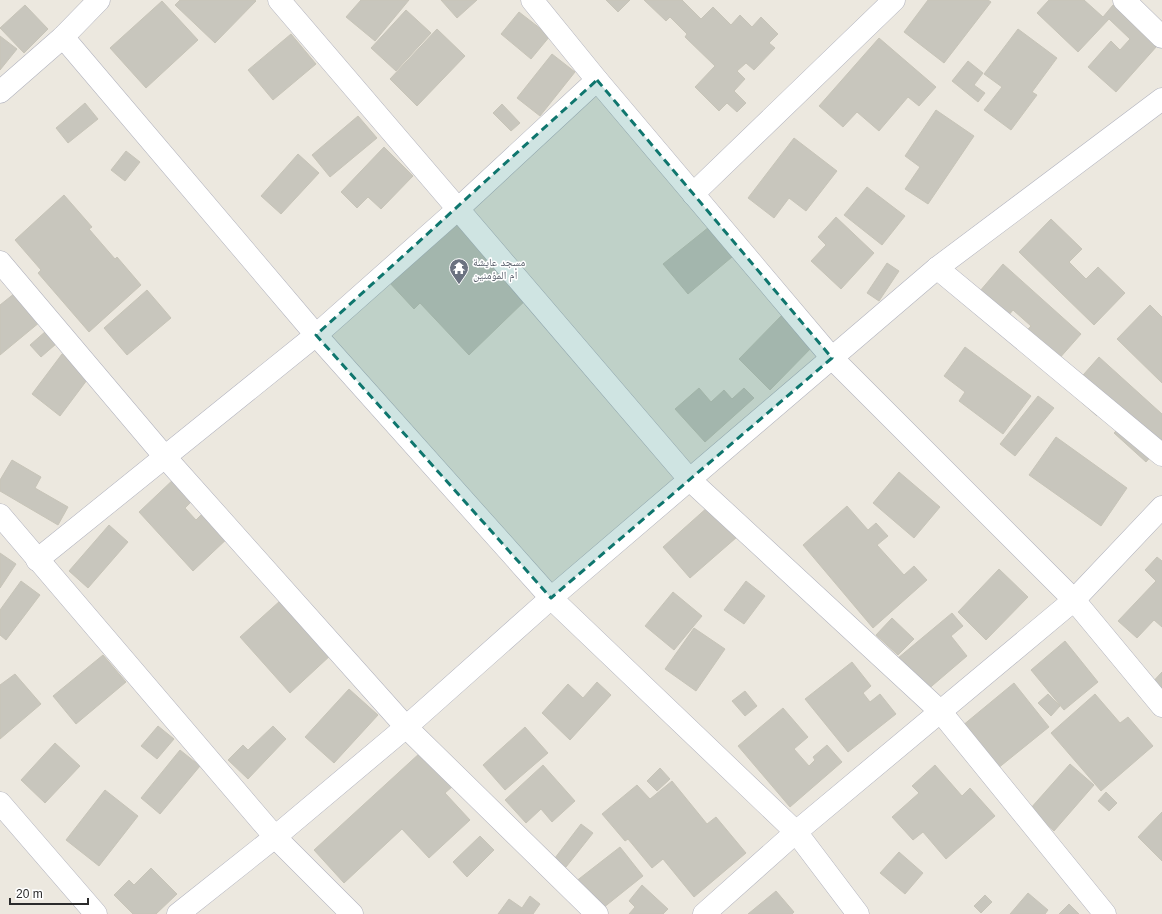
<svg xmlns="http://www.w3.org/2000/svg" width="1162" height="914" viewBox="0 0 1162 914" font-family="Arial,'Noto Naskh Arabic',sans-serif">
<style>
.building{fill:#c8c6bd;stroke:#c7c4b8}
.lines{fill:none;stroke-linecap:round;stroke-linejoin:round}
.minor-casing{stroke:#b2b3be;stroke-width:23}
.tertiary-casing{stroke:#b2b3be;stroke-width:23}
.minor{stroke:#fff;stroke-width:22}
.tertiary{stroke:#fff;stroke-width:22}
.marked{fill:#0f766e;fill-opacity:0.2;stroke:#0f766e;stroke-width:3;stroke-dasharray:8 5;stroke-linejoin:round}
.labels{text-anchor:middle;stroke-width:3;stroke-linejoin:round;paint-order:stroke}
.worship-label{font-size:11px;fill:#5b616d;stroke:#fff;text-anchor:start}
</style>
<rect width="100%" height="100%" fill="#ece8df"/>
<g class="building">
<path d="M 180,0 L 255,0 L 256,1 L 215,43 L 175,5 Z"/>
<path d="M 361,0 L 409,0 L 375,41 L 346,17 Z"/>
<path d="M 441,0 L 477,0 L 457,18 Z"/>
<path d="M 606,0 L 630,0 L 618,12 Z"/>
<path d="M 644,0 L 682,0 L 701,19 L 713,7 L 731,25 L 740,15 L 752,27 L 761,17 L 778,34 L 769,43 L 775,48 L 754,70 L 746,63 L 737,71 L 745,79 L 734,91 L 746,103 L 737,112 L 727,103 L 719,111 L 695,87 L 715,66 L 685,37 L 687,34 L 670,17 L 666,21 Z"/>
<path d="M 928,0 L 988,0 L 991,2 L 944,63 L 904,32 Z"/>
<path d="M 1049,0 L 1084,0 L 1103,17 L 1113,5 L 1157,46 L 1116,92 L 1088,67 L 1111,41 L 1120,50 L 1130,39 L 1109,19 L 1078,52 L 1037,13 Z"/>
<path d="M 162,1 L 198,40 L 146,88 L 110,48 Z"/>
<path d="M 25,5 L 48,29 L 24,53 L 0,28 Z"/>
<path d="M 406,10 L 431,33 L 396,71 L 371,48 Z"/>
<path d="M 519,12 L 550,36 L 531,59 L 501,34 Z"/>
<path d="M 437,29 L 465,56 L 417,106 L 390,79 Z"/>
<path d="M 1018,29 L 1057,58 L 1032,92 L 1037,95 L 1011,130 L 984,110 L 1002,87 L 984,74 Z"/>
<path d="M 291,34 L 316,64 L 273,100 L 248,70 Z"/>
<path d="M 0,36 L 17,49 L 0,70 Z"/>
<path d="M 879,38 L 936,87 L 919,106 L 908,97 L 879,131 L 857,112 L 843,127 L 819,106 Z"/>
<path d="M 552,54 L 575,72 L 540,116 L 517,98 Z"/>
<path d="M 968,61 L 983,73 L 974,85 L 985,93 L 978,102 L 952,81 Z"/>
<path d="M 85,103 L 98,119 L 68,143 L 56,128 Z"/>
<path d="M 502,104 L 520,123 L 511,131 L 493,113 Z"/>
<path d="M 936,110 L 974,136 L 928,204 L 905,189 L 920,167 L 905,156 Z"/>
<path d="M 358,116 L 377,138 L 330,177 L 312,155 Z"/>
<path d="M 794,138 L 837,171 L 806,211 L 789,198 L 774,218 L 748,198 Z"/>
<path d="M 384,147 L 413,176 L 381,209 L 368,197 L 357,208 L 341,192 Z"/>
<path d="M 126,151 L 140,162 L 125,181 L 111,170 Z"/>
<path d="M 298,154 L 319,173 L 281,214 L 261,196 Z"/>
<path d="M 867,187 L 905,216 L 882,245 L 844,215 Z"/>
<path d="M 64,195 L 92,227 L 89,229 L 115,259 L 117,257 L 141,285 L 89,332 L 38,273 L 41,270 L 15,240 Z"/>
<path d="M 455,217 L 531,295 L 469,355 L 420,303 L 414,309 L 388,281 Z"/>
<path d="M 836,217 L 874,253 L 841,289 L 811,261 L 826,245 L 818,237 Z"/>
<path d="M 1051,219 L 1082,249 L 1069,262 L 1086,279 L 1098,267 L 1125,293 L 1094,325 L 1019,252 Z"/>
<path d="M 714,223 L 738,252 L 688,294 L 663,264 Z"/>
<path d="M 887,263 L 899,271 L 879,301 L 867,293 Z"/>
<path d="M 1003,264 L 1081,334 L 1050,369 L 1018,340 L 1031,326 L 1013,310 L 1002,323 L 974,298 Z"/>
<path d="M 147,290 L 171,318 L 127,355 L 104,328 Z"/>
<path d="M 15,293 L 40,322 L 0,355 L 0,305 Z"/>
<path d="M 1150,305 L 1162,317 L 1162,383 L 1117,339 Z"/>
<path d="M 785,312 L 816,343 L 770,390 L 739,359 Z"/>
<path d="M 46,331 L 56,344 L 41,357 L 30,345 Z"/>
<path d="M 965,347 L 1031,396 L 1003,434 L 959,401 L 965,392 L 944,376 Z"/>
<path d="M 62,354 L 90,376 L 60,416 L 32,394 Z"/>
<path d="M 1099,357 L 1162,414 L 1162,444 L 1146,462 L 1114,433 L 1127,420 L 1108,403 L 1097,416 L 1069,391 Z"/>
<path d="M 699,388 L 711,402 L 724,390 L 732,399 L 744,388 L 754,398 L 705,442 L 675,409 Z"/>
<path d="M 1038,396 L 1054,408 L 1015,456 L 1000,444 Z"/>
<path d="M 1056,437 L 1127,488 L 1101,526 L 1029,475 Z"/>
<path d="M 12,460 L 41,477 L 35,488 L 68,507 L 58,525 L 0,491 L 0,480 Z"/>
<path d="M 899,472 L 940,507 L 914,538 L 873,503 Z"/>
<path d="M 177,476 L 196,497 L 185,508 L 196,520 L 207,509 L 231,535 L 193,571 L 139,512 Z"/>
<path d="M 709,506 L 737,537 L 690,578 L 663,547 Z"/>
<path d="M 847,506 L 868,530 L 876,523 L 888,536 L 877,545 L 904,575 L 914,566 L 927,580 L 873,628 L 803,545 Z"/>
<path d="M 109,525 L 128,542 L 88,588 L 69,571 Z"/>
<path d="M 0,553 L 16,564 L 0,588 Z"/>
<path d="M 1157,557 L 1162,561 L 1162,627 L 1154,620 L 1137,638 L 1118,621 L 1156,581 L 1145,570 Z"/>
<path d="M 999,569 L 1028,597 L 986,640 L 958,612 Z"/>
<path d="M 21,581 L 40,595 L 6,640 L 0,635 L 0,610 Z"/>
<path d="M 746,581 L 765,596 L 744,624 L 724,610 Z"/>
<path d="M 673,592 L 702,616 L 674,650 L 645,626 Z"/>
<path d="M 281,600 L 332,654 L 290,693 L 240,637 Z"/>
<path d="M 952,613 L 963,626 L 951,636 L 967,656 L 926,691 L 898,658 Z"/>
<path d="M 892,618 L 914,639 L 898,655 L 876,635 Z"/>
<path d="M 694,628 L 725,649 L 696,691 L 665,669 Z"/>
<path d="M 1065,641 L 1098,682 L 1064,710 L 1031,670 Z"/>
<path d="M 103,655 L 126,682 L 76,724 L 53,696 Z"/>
<path d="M 852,662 L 871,686 L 863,693 L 870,702 L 880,694 L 896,714 L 848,752 L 805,699 Z"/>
<path d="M 1162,672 L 1162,701 L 1148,687 Z"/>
<path d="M 15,674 L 41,704 L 0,739 L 0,685 Z"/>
<path d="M 597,682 L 611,695 L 570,740 L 542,713 L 568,684 L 583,698 Z"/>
<path d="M 1014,683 L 1049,727 L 997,769 L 962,726 Z"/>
<path d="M 349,689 L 378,715 L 334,763 L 305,737 Z"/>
<path d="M 745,691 L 757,706 L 745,716 L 732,701 Z"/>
<path d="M 1048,694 L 1060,706 L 1051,716 L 1038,703 Z"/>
<path d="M 1095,694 L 1120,723 L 1128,717 L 1153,746 L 1101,791 L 1051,733 Z"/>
<path d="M 783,708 L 808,737 L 794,749 L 809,766 L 815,760 L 813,757 L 827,745 L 842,762 L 790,807 L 738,746 Z"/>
<path d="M 158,726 L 174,739 L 157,759 L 141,746 Z"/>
<path d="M 273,726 L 286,739 L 248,779 L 228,760 L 243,745 L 248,750 Z"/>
<path d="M 525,727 L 548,753 L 505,790 L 483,765 Z"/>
<path d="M 55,743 L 80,766 L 45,803 L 21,780 Z"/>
<path d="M 180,750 L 200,766 L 160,814 L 141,798 Z"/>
<path d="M 421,752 L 453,786 L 445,793 L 470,820 L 429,858 L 402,829 L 344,883 L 314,850 Z"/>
<path d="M 1070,764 L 1094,785 L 1054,831 L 1030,809 Z"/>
<path d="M 543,765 L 575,801 L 552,822 L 541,809 L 526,823 L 505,800 Z"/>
<path d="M 935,765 L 962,796 L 970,788 L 995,816 L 946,859 L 923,832 L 913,840 L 892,817 L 919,793 L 912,786 Z"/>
<path d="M 660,768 L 670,779 L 657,791 L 647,781 Z"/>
<path d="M 672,781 L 707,824 L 716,817 L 746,853 L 694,897 L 663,859 L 652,868 L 628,839 L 625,841 L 602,814 L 637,785 L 650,799 Z"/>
<path d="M 105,790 L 138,816 L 99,866 L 66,840 Z"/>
<path d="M 1106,792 L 1117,803 L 1109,811 L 1098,801 Z"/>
<path d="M 1162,812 L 1162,861 L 1138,837 Z"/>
<path d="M 581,824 L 593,833 L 566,867 L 555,858 Z"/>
<path d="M 480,836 L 494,850 L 467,877 L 453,862 Z"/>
<path d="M 620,847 L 643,876 L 598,912 L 575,882 Z"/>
<path d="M 899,852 L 923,873 L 905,894 L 880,873 Z"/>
<path d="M 151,868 L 177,894 L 156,914 L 133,914 L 114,895 L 129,880 L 134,885 Z"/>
<path d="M 642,885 L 668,909 L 663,914 L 629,914 L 635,907 L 629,901 Z"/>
<path d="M 776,891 L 794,912 L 792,914 L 748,914 Z"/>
<path d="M 1028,893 L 1048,910 L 1045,914 L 1010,914 Z"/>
<path d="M 985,895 L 992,902 L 981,913 L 974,906 Z"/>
<path d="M 530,896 L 540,904 L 533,914 L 498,914 L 509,899 L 522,908 Z"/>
<path d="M 1069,904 L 1079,914 L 1059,914 Z"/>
</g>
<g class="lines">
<g class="minor-casing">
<g id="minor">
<path d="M 279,0 L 690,480 L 940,711 L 1105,914"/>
<path d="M 532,0 L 597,80 L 832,358 L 1074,600 L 1162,706"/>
<path d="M 63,37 L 316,335 L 551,598 L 796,832 L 858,914"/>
<path d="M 0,92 L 63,37 L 99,0"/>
<path d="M 693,194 L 894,0"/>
<path d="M 0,262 L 165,457 L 406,727 L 597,914"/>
<path d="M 937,268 L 1162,455"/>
<path d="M 0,515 L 275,837 L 352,914"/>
<path d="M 37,560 L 316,335 L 458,209 L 597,80"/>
<path d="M 0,803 L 96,914"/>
<path d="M 178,914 L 275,837 L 406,727 L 551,598 L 937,268 L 1162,99"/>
<path d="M 704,914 L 796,832 L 1074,600 L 1162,507"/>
</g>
</g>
<g class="tertiary-casing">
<path id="tertiary" d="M 1124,0 L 1162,37"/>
</g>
<use href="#minor" class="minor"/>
<use href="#tertiary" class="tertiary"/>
</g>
<path class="marked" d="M 597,80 L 832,358 L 551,598 L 316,335 Z"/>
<defs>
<g id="temple-pin" transform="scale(1)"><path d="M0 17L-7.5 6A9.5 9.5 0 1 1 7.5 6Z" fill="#6b7280" stroke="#fff"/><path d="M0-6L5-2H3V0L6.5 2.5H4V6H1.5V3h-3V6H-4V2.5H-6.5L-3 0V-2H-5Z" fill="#fff"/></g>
</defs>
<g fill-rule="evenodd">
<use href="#temple-pin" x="459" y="268"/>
</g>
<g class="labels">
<g class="worship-label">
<text x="473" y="266">مسجد عايشة<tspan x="473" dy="13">أم المؤمنين</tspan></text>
</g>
</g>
<path d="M10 898v6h78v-6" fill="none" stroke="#2b2b2b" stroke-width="2"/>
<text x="16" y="898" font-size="12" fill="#2b2b2b" stroke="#ffffff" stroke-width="3" paint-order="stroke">20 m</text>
</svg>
